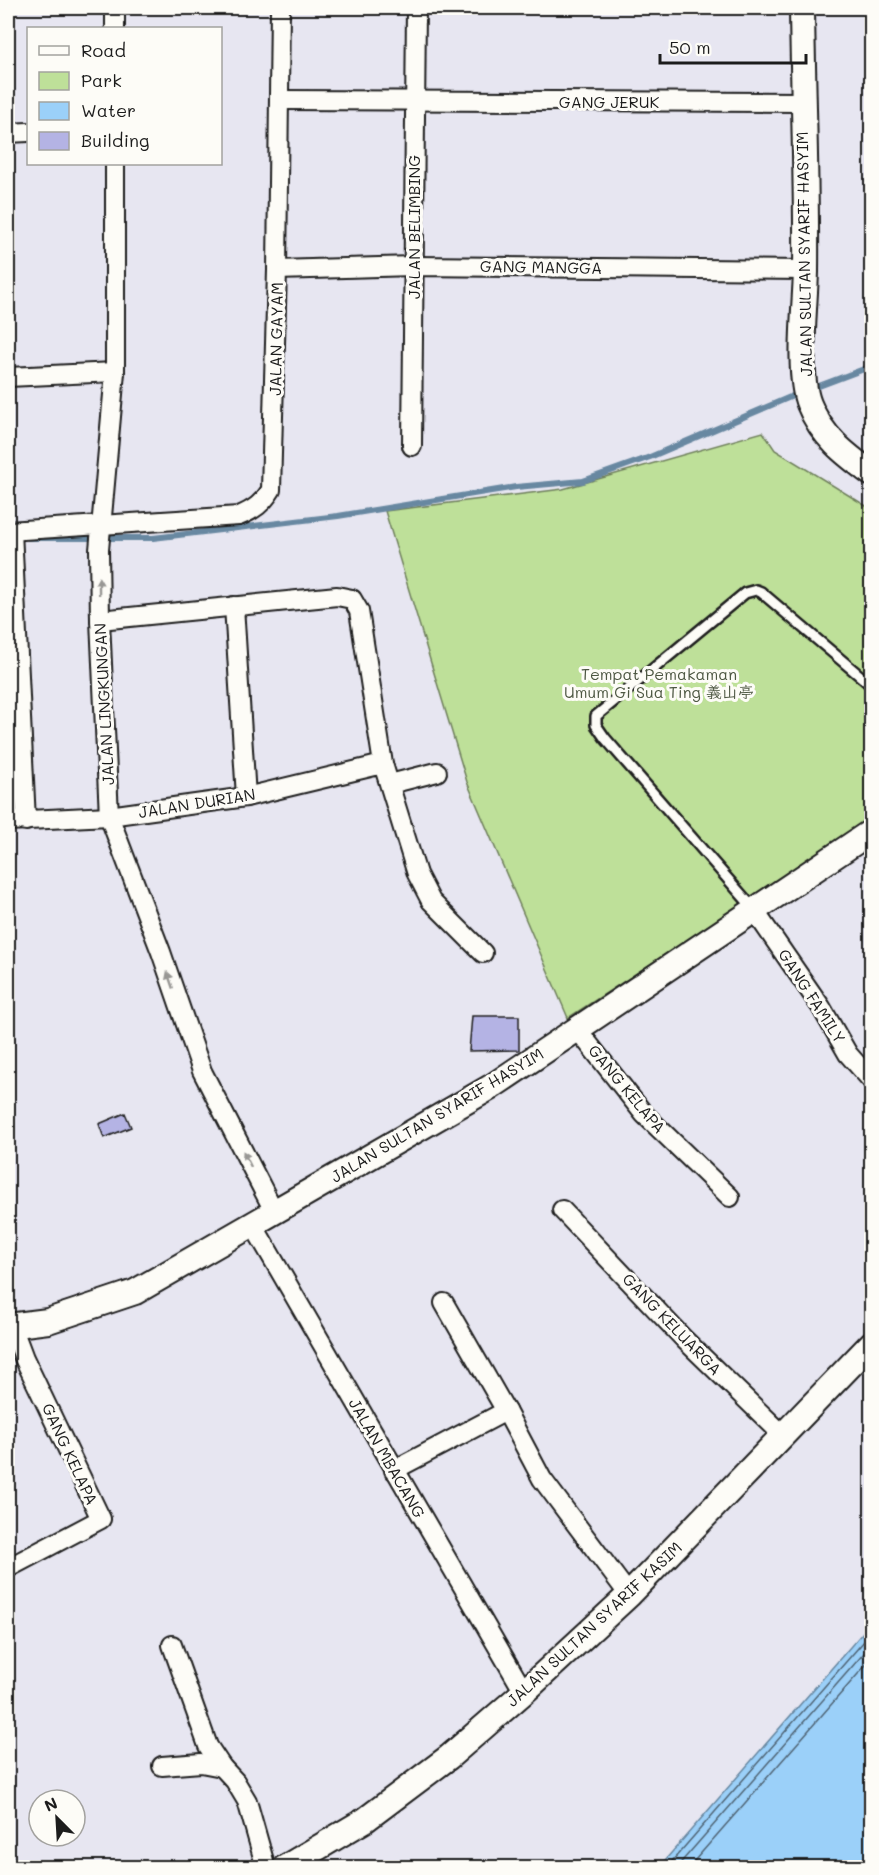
<svg xmlns="http://www.w3.org/2000/svg" width="879" height="1875" viewBox="0 0 879 1875" font-family="Mali,'LXGW WenKai TC',sans-serif">
<style>
.green{fill:#bee099;stroke:#6d7e5a;stroke-width:1.5}
.water{fill:#9bd0f9;stroke:#6888a1;stroke-width:1.5}
.lines{fill:none;stroke-linecap:round;stroke-linejoin:round}
.shore{stroke:#4f6474;stroke-width:1.5}
.stream{stroke:#6888a1;stroke-width:6}
.building{fill:#b4b3e4;stroke:#1c1c1c;stroke-width:1.5}
.service-casing{stroke:#1c1c1c;stroke-width:14}
.minor-casing{stroke:#1c1c1c;stroke-width:22}
.tertiary-casing{stroke:#1c1c1c;stroke-width:28}
.service{stroke:#fdfcf7;stroke-width:9}
.minor{stroke:#fdfcf7;stroke-width:18}
.tertiary{stroke:#fdfcf7;stroke-width:24}
.oneway{fill:#989794}
.labels{text-anchor:middle;stroke-width:6;stroke-linejoin:round;paint-order:stroke}
.street-label{font-size:16px;fill:#1c1c1c;stroke:#fdfcf7}
.park-label{font-size:16px;fill:#4d5742;stroke:#fdfcf7}
</style>
<rect width="100%" height="100%" fill="#e7e6f1"/>
<filter id="ink" filterUnits="userSpaceOnUse"><feTurbulence type="fractalNoise" baseFrequency=".0167" numOctaves="2"/><feDisplacementMap in="SourceGraphic" scale="12" xChannelSelector="R" yChannelSelector="G"/><feConvolveMatrix kernelMatrix="1 2 1 2 8 2 1 2 1" color-interpolation-filters="sRGB"/></filter>
<g filter="url(#ink)">
<path class="green" d="M 763,432 L 775,450 L 871,509 L 871,820 L 568,1018 L 467,782 L 385,511 L 563,489 Z"/>
<path class="water" d="M 871,1623 L 871,1867 L 659,1867 Z"/>
<g class="lines">
<g class="shore">
<path d="M 666,1868 L 872,1632"/>
<path d="M 676,1868 L 872,1644"/>
<path d="M 688,1868 L 872,1658"/>
</g>
<g class="stream">
<path d="M 811,389 L 872,366"/>
<path d="M 29,538 L 153,538 L 338,516 L 516,487 L 583,481 L 650,457 L 802,392"/>
</g>
</g>
<g class="building">
<path d="M 472,1016 L 519,1016 L 519,1050 L 469,1051 Z"/>
<path d="M 125,1113 L 131,1127 L 104,1138 L 99,1124 Z"/>
</g>
<g class="lines">
<g class="service-casing">
<path id="service" d="M 754,909 L 605,738 L 596,725 L 596,716 L 745,593 L 756,590 L 761,592 L 872,686"/>
</g>
<g class="minor-casing">
<g id="minor">
<path d="M 115,8 L 115,28"/>
<path d="M 279,100 L 803,102"/>
<path d="M 8,133 L 28,132"/>
<path d="M 115,164 L 115,372 L 99,550 L 100,620 L 109,816 L 161,952 L 202,1071 L 274,1211"/>
<path d="M 277,270 L 413,266 L 806,270"/>
<path d="M 8,377 L 115,372"/>
<path d="M 412,446 L 416,8"/>
<path d="M 8,531 L 239,516 C 254,510 263,503 271,490 L 277,270 L 280,8"/>
<path d="M 12,531 L 26,821"/>
<path d="M 234,606 L 246,797"/>
<path d="M 100,620 L 337,596 L 352,599 L 359,611 L 383,764 L 417,874 L 431,901 L 483,953"/>
<path d="M 390,784 L 437,772"/>
<path d="M 8,821 L 109,816 L 246,797 L 383,764"/>
<path d="M 754,910 L 821,1007 L 848,1054 L 872,1081"/>
<path d="M 577,1029 L 644,1114 L 730,1197"/>
<path d="M 562,1210 L 685,1340 L 784,1436"/>
<path d="M 252,1223 L 524,1692"/>
<path d="M 444,1303 L 506,1411 L 542,1479 L 629,1595"/>
<path d="M 394,1470 L 506,1411"/>
<path d="M 8,1568 L 101,1519 L 24,1358 L 12,1326"/>
<path d="M 172,1645 L 208,1746 L 222,1767 L 235,1781 L 247,1801 L 266,1868"/>
<path d="M 162,1766 L 201,1763 L 222,1767"/>
</g>
</g>
<g class="tertiary-casing">
<g id="tertiary">
<path d="M 802,8 C 803,96 807,184 806,272 C 805,306 797,375 809,404 C 822,437 845,454 872,474"/>
<path d="M 8,1326 L 48,1321 L 135,1292 L 491,1087 L 872,831"/>
<path d="M 284,1868 L 365,1820 L 449,1757 L 524,1692 L 629,1595 L 872,1343"/>
</g>
</g>
<use href="#service" class="service"/>
<use href="#minor" class="minor"/>
<use href="#tertiary" class="tertiary"/>
</g>
<defs><path id="oneway-solid" d="M-6-.8H1V-3.2L6.5 0L1 3.2V.8H-6Z" transform="scale(1.5)"/></defs>
<g class="oneway">
<use href="#oneway-solid" transform="translate(99 586) rotate(-91)"/>
<use href="#oneway-solid" transform="translate(170 980) rotate(-109)"/>
<use href="#oneway-solid" transform="translate(247 1159) rotate(-117)"/>
</g>
</g>
<g class="labels">
<g class="street-label">
<text x="609" y="108">GANG JERUK</text>
<text transform="translate(414 227) rotate(-90)" y="6">JALAN BELIMBING</text>
<text transform="translate(804 254) rotate(-91)" y="6">JALAN SULTAN SYARIF HASYIM</text>
<text transform="translate(541 267) rotate(1)" y="6">GANG MANGGA</text>
<text transform="translate(276 339) rotate(-89)" y="6">JALAN GAYAM</text>
<text transform="translate(104 704) rotate(-93)" y="6">JALAN LINGKUNGAN</text>
<text transform="translate(197 803) rotate(-9)" y="6">JALAN DURIAN</text>
<text transform="translate(812 996) rotate(57)" y="6">GANG FAMILY</text>
<text transform="translate(627 1089) rotate(50)" y="6">GANG KELAPA</text>
<text transform="translate(437 1115) rotate(-31)" y="6">JALAN SULTAN SYARIF HASYIM</text>
<text transform="translate(672 1324) rotate(46)" y="6">GANG KELUARGA</text>
<text transform="translate(70 1454) rotate(65)" y="6">GANG KELAPA</text>
<text transform="translate(387 1458) rotate(60)" y="6">JALAN MBACANG</text>
<text transform="translate(594 1624) rotate(-43)" y="6">JALAN SULTAN SYARIF KASIM</text>
</g>
<g class="park-label">
<text x="659" y="680">Tempat Pemakaman<tspan x="659" dy="18">Umum Gi Sua Ting 義山亭</tspan></text>
</g>
</g>
<rect width="879" height="1875" fill="none" stroke="#fdfcf7" stroke-width="30"/>
<rect x="15" y="15" width="849" height="1845" fill="none" stroke="#1c1c1c" stroke-width="2" filter="url(#ink)"/>
<rect x="27" y="27" width="195" height="138" fill="#fdfcf7" stroke="#a3a29f" stroke-width="1.5"/>
<rect x="39" y="46" width="30" height="9" fill="#fdfcf7" stroke="#a3a29f" stroke-width="1.5"/>
<text x="81" y="57" font-size="18" fill="#1c1c1c">Road</text>
<rect x="39" y="72" width="30" height="18" fill="#bee099" stroke="#a3a29f" stroke-width="1.5"/>
<text x="81" y="87" font-size="18" fill="#1c1c1c">Park</text>
<rect x="39" y="102" width="30" height="18" fill="#9bd0f9" stroke="#a3a29f" stroke-width="1.5"/>
<text x="81" y="117" font-size="18" fill="#1c1c1c">Water</text>
<rect x="39" y="132" width="30" height="18" fill="#b4b3e4" stroke="#a3a29f" stroke-width="1.5"/>
<text x="81" y="147" font-size="18" fill="#1c1c1c">Building</text>
<g transform="translate(57 1818) rotate(336)"><circle r="28" fill="#fdfcf7" stroke="#a3a29f" stroke-width="1.5"/>
<path d="M0-4.5L10 22L0 15L-10 22Z" fill="#1c1c1c"/>
<text y="-9" font-size="16" font-weight="bold" text-anchor="middle" fill="#1c1c1c">N</text>
</g>
<path d="M660 54v9h146v-9" fill="none" stroke="#1c1c1c" stroke-width="3"/>
<text x="669" y="54" font-size="18" fill="#1c1c1c" stroke="#fdfcf7" stroke-width="4.5" paint-order="stroke">50 m</text>
</svg>
